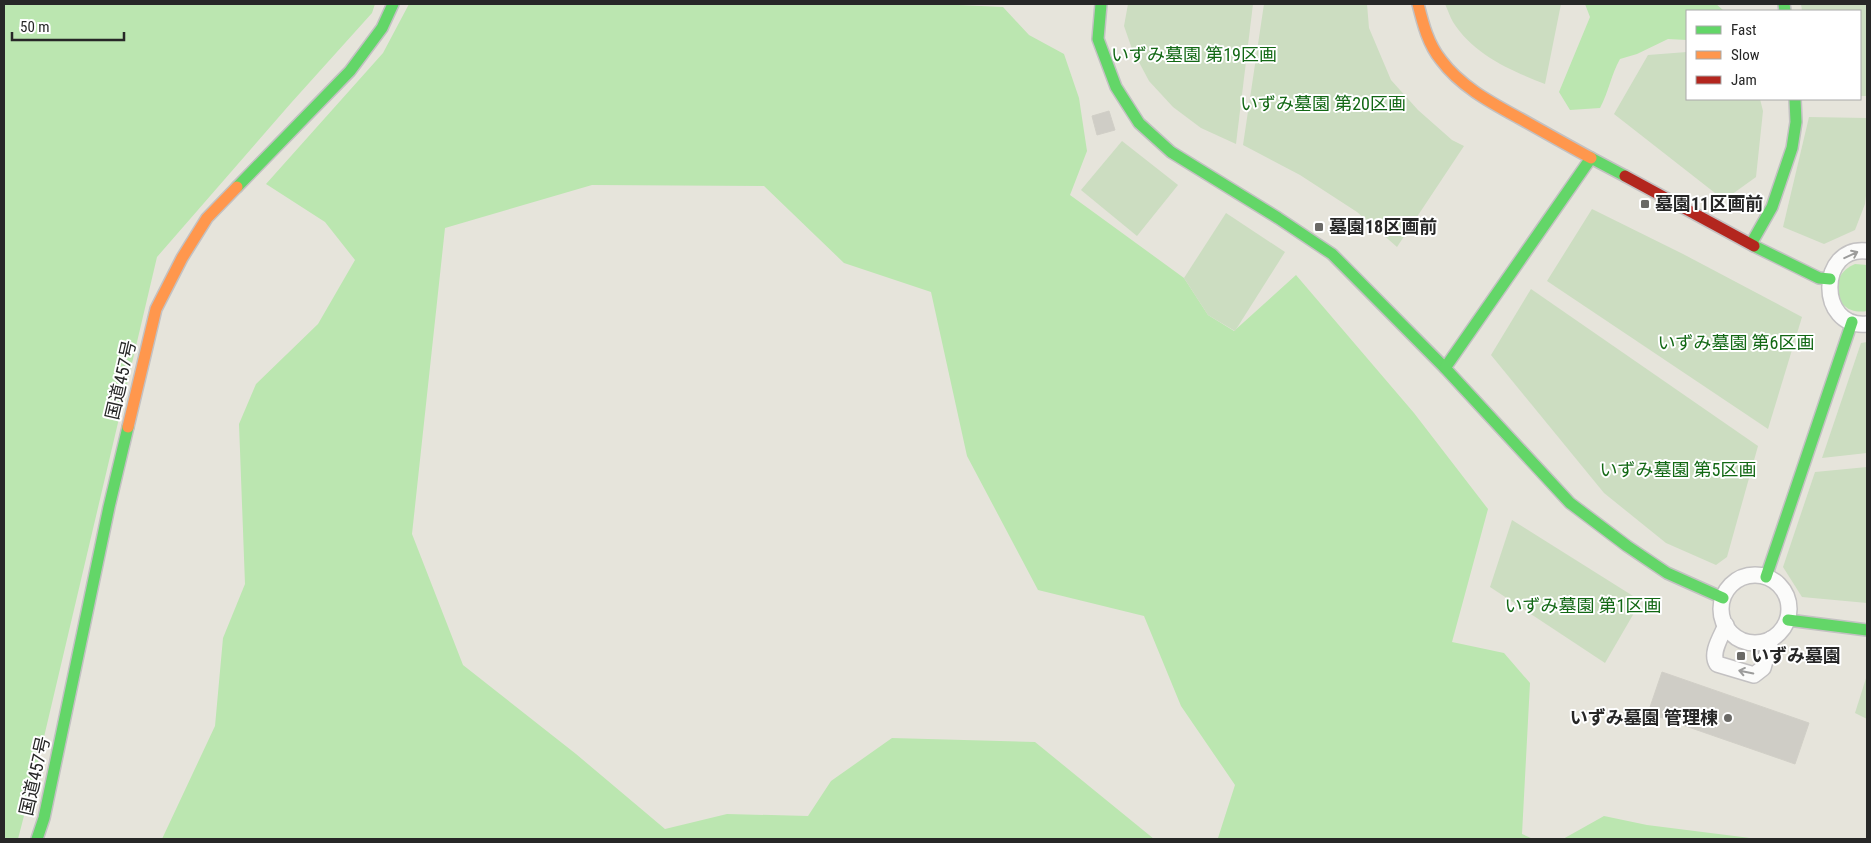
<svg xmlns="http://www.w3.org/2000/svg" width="1871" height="843" viewBox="0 0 1871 843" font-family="'Roboto Condensed','Noto Sans JP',sans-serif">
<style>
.green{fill:#bbe6b0}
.cemetery{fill:#ccddc1}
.building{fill:#cfcdc6;stroke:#d1cfc7}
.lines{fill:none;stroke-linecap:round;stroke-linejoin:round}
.street-casing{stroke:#c3c1c2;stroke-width:18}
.fast-casing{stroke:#c3c1c2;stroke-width:14}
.slow-casing{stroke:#c3c1c2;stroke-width:14}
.jam-casing{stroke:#c3c1c2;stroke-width:14}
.street{stroke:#fbfbfa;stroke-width:15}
.fast{stroke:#63d668;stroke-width:11}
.slow{stroke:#ff974d;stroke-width:11}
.jam{stroke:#b3261e;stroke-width:11}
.oneway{stroke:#9c9c9b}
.poi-dot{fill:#6a6966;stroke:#fff;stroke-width:2}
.labels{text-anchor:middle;stroke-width:4;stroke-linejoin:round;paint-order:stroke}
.park-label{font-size:18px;fill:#126814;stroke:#fff}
.poi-label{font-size:18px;font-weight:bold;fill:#272727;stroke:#fff;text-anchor:start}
.street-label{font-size:18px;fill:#272727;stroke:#fff}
</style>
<rect width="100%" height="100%" fill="#e6e4db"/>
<g class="green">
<path d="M 4,4 L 375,4 L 372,13 L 291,103 L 157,257 L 40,754 L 18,839 L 4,839 Z"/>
<path d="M 409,4 L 936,4 L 1003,7 L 1029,35 L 1064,54 L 1079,98 L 1087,151 L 1070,195 L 1184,278 L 1208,315 L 1234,331 L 1296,275 L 1414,413 L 1488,509 L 1452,642 L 1504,653 L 1530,683 L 1522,834 L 1533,839 L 1219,839 L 1218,838 L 1235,785 L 1181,706 L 1144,616 L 1038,590 L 967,456 L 931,292 L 844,263 L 764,186 L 592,185 L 445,228 L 412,534 L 463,665 L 576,754 L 665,829 L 727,814 L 808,816 L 831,781 L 892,738 L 1035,742 L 1154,839 L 162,839 L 215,726 L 223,638 L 245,584 L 239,424 L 256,384 L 318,324 L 355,260 L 325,222 L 266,184 L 383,53 Z"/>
<path d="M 1585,4 L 1716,4 L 1723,10 L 1729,11 L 1687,11 L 1687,40 L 1668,39 L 1637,54 L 1620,59 C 1611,75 1609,91 1600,108 L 1570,110 L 1559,92 L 1590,17 Z"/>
<path d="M 1855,264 L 1867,265 L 1867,311 C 1835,317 1824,277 1855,264 Z"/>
<path d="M 1604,816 L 1647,825 L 1758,839 L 1563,839 Z"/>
</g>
<g class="cemetery">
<path d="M 1128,4 L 1253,4 L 1236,144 L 1201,128 L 1173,107 L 1149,81 L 1132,49 L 1124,26 Z"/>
<path d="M 1264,4 L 1367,4 L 1369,28 L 1391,80 L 1418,110 L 1452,140 L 1464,146 L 1397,247 L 1357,212 L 1300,175 L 1243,145 Z"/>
<path d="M 1445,4 L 1561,4 L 1545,84 C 1511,71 1473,54 1453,22 C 1450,17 1448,10 1445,4 Z"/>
<path d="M 1801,4 L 1867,4 L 1867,96 L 1860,96 L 1860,11 L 1802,11 Z"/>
<path d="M 1687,52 L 1687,99 L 1760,99 L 1763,111 L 1756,177 L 1724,200 L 1614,114 L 1648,55 Z"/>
<path d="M 1809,117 L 1867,118 L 1867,188 L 1865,204 L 1855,230 L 1824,244 L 1783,227 Z"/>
<path d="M 1122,141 L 1178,185 L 1137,236 L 1081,190 Z"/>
<path d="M 1592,209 L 1683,254 L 1802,317 L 1768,429 L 1547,281 Z"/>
<path d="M 1226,213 L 1285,252 L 1235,331 L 1208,315 L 1184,278 Z"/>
<path d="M 1531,289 L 1758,446 L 1727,557 L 1716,565 L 1666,543 L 1604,493 L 1491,355 Z"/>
<path d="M 1867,342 L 1867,453 L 1822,458 L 1861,343 Z"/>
<path d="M 1867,467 L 1867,603 L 1802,597 L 1783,567 L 1815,472 Z"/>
<path d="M 1512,520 L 1641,601 L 1605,663 L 1490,587 Z"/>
<path d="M 1867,675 L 1867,719 L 1855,713 Z"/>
</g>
<g class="building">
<path d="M 1109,111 L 1115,130 L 1097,135 L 1092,116 Z"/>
<path d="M 1662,672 L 1809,723 L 1795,764 L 1648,713 Z"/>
</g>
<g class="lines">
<g class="street-casing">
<g id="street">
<path d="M 1867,251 C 1818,245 1817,329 1867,324"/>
<circle cx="1755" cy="609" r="34"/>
<path d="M 1726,625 C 1721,637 1710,653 1717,664 L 1754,675 L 1763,668 L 1771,639"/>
</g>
</g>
<g class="fast-casing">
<g id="fast">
<path d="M 1101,4 L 1098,39 L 1116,87 L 1139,123 L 1171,152 L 1278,218 L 1332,254 L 1445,368"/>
<path d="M 1784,4 L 1785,11"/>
<path d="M 1625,176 L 1591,158 L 1445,368 L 1570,503 L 1627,546 L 1667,573 L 1723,598"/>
<path d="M 237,187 L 350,71 L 382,28 L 393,4"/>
<path d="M 1751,244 L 1772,207 L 1792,148 L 1796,122 L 1795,99"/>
<path d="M 1754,246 L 1819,278 L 1830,279"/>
<path d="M 1766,577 L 1852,322"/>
<path d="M 1788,620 L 1867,630"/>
<path d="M 37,839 L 44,818 L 109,507 L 128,427"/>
</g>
</g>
<g class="slow-casing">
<g id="slow">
<path d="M 1418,4 C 1423,24 1428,44 1441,60 C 1461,87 1492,103 1521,119 C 1544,132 1567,145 1591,158"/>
<path d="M 128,427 L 156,309 L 182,258 L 207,218 L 237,187"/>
</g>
</g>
<g class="jam-casing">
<path id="jam" d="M 1625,176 L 1754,246"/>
</g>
<use href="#street" class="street"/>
<use href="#fast" class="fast"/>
<use href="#slow" class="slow"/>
<use href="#jam" class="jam"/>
</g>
<defs><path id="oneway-shaft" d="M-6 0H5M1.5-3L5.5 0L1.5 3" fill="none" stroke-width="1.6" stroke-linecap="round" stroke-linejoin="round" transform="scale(1.25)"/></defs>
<g class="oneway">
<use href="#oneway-shaft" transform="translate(1851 255) rotate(-25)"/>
<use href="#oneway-shaft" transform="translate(1746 672) rotate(-168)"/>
</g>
<g class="poi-dot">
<rect x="1640" y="199" width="10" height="10" rx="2.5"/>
<rect x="1314" y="222" width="10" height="10" rx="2.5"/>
<rect x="1736" y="651" width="10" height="10" rx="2.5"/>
<circle cx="1728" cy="718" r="5"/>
</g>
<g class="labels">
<g class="park-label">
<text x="1194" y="61">いずみ墓園 第19区画</text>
<text x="1323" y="110">いずみ墓園 第20区画</text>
<text x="1736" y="349">いずみ墓園 第6区画</text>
<text x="1678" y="476">いずみ墓園 第5区画</text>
<text x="1583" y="612">いずみ墓園 第1区画</text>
</g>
<g class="poi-label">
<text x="1655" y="210">墓園11区画前</text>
<text x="1329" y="233">墓園18区画前</text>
<text x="1751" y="662">いずみ墓園</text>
<text x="1718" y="724" text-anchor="end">いずみ墓園 管理棟</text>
</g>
<g class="street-label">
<text transform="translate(121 380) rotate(-77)" y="6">国道457号</text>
<text transform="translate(35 776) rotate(-77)" y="6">国道457号</text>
</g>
</g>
<rect width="1871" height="843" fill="none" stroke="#272727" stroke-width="10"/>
<rect x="1686" y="10" width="175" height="90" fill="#ffffff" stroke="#a9a9a9"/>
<rect x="1696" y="26" width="25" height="8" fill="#63d668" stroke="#a9a9a9"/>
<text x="1731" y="35" font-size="15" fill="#272727">Fast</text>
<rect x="1696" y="51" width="25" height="8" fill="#ff974d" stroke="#a9a9a9"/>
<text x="1731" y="60" font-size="15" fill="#272727">Slow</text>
<rect x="1696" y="76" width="25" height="8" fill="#b3261e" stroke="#a9a9a9"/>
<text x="1731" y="85" font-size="15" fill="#272727">Jam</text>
<path d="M12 32v8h112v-8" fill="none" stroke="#272727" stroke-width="2.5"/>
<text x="20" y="32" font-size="15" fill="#272727" stroke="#ffffff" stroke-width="4" paint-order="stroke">50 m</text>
</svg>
